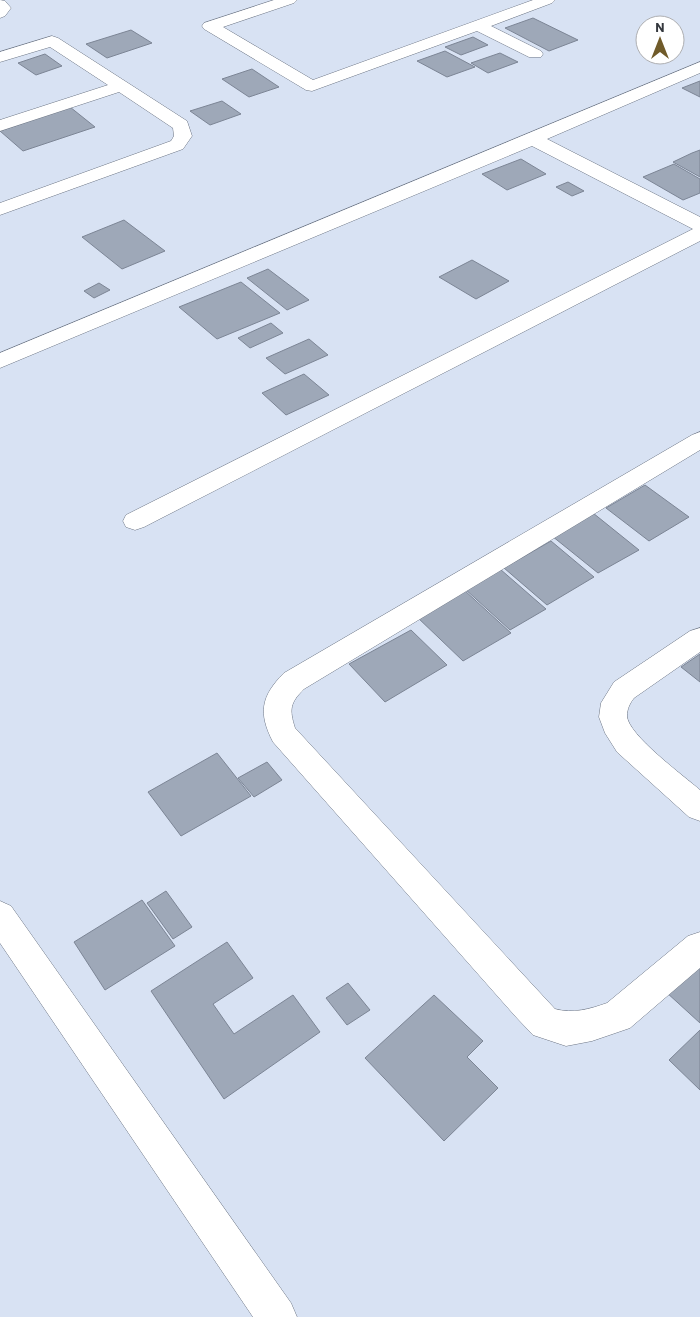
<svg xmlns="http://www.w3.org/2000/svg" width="700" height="1317" viewBox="0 0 700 1317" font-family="Barlow,sans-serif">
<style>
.building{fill:#9ea8b8;stroke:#7c8595}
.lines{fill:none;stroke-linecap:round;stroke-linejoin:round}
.street-casing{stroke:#6c7584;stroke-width:1}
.street{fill:#fff;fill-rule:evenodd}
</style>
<rect width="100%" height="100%" fill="#d8e2f3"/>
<g class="building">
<path d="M 533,18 L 578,40 L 549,51 L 505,28 Z"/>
<path d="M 131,30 L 152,43 L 107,58 L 86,44 Z"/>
<path d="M 473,37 L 488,45 L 461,55 L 445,47 Z"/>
<path d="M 445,51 L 475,67 L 447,77 L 417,61 Z"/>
<path d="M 500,53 L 518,62 L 488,73 L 471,63 Z"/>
<path d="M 45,54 L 62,66 L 36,75 L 18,63 Z"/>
<path d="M 252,69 L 279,87 L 249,97 L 222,79 Z"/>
<path d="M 700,81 L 700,97 L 682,88 Z"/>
<path d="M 222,101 L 241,114 L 210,125 L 190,111 Z"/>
<path d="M 70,107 L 95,127 L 23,151 L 0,131 Z"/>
<path d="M 700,150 L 700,177 L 673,162 L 692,153 Z"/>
<path d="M 521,159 L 546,174 L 507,190 L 482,174 Z"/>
<path d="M 674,164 L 700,179 L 700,193 L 683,200 L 643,177 Z"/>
<path d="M 568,182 L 584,191 L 572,196 L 556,187 Z"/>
<path d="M 124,220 L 165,251 L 122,269 L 82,237 Z"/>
<path d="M 472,260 L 509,281 L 476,299 L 439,277 Z"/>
<path d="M 268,269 L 309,300 L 287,310 L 247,278 Z"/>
<path d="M 241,282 L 280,313 L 217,339 L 179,307 Z"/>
<path d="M 99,283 L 110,290 L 94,298 L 84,291 Z"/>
<path d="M 271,323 L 283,333 L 250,348 L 238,338 Z"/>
<path d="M 309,339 L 328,355 L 285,374 L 266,358 Z"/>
<path d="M 304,374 L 329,395 L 286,415 L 262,393 Z"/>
<path d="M 645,485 L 689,517 L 649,541 L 606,508 Z"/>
<path d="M 593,513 L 639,550 L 598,573 L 552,536 Z"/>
<path d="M 551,541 L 594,577 L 547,605 L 504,568 Z"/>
<path d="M 500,569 L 546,609 L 510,630 L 465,589 Z"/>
<path d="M 463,589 L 511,633 L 463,661 L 416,616 Z"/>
<path d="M 411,630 L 447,665 L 385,702 L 349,664 Z"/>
<path d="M 700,654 L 700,682 L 681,667 Z"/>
<path d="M 217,753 L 251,796 L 181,836 L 148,792 Z"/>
<path d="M 267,762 L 282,780 L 254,797 L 238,778 Z"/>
<path d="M 166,891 L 192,927 L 173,939 L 147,903 Z"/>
<path d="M 142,900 L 175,946 L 105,990 L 74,942 Z"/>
<path d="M 227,942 L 253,978 L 213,1004 L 234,1034 L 293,995 L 320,1032 L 224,1099 L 151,991 Z"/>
<path d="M 700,960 L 700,1023 L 666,992 Z"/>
<path d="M 348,983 L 370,1010 L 347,1025 L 326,998 Z"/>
<path d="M 434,995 L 483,1041 L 467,1057 L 498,1088 L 444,1141 L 365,1058 Z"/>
<path d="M 700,1030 L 700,1090 L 669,1060 Z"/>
</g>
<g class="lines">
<g class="street-casing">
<g id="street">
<path d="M 0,0 L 5,1 L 11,8 L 5,16 L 0,18 Z"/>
<path d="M 274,0 L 297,0 L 294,3 L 223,27 L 313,80 L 533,0 L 555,0 L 552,3 L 491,26 L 541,51 L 543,54 L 541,57 L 529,57 L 477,31 L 312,91 L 306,90 L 204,29 L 202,26 L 204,23 Z"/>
<path d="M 52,36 L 58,38 L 187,121 L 192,136 L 183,149 L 0,215 L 0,203 L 171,141 L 174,136 L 173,128 L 119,92 L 0,131 L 0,120 L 108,85 L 50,47 L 0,62 L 0,52 Z"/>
<path d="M 700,62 L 700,73 L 547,139 L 700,217 L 700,241 L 144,527 L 135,530 L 126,527 L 123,521 L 126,515 L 693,229 L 532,146 L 0,368 L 0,353 Z"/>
<path d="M 700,432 L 700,450 L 304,689 C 290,703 289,709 295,728 L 555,1009 C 573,1014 590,1009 607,1003 L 688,936 L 700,932 L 700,968 L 630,1028 L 592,1041 L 566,1046 L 533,1035 L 516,1017 L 273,742 C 258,713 261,696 284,673 L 692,435 Z"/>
<path d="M 700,628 L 700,652 L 634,698 C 630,703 627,709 627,716 C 628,735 684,776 700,790 L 700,821 L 689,817 L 617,752 L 605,733 L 599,717 L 601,703 L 614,682 L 690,631 Z"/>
<path d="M 0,901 L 11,906 L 291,1303 L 297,1317 L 253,1317 L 0,943 Z"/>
</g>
</g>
<use href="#street" class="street"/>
</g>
<g transform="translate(660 40)"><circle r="24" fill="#ffffff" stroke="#aeafb2"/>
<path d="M0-4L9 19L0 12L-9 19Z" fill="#705b2a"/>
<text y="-8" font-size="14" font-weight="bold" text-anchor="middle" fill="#34383e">N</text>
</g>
</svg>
